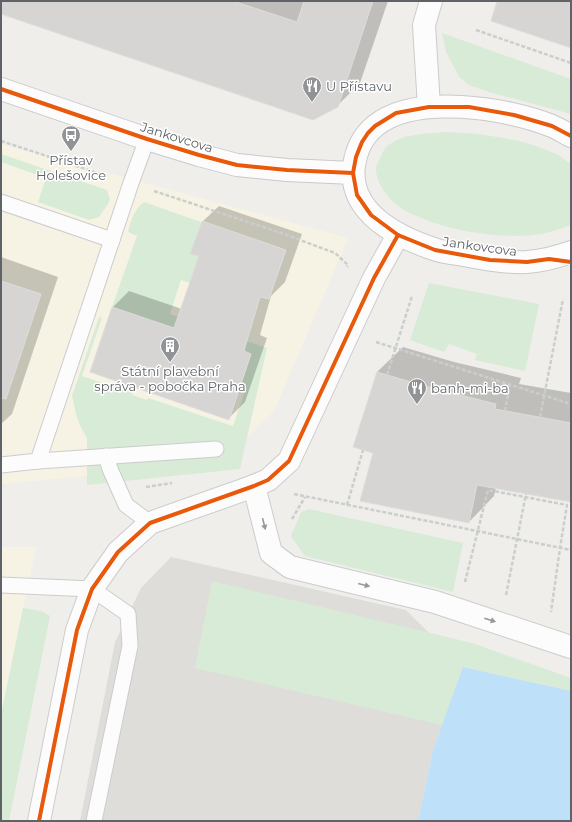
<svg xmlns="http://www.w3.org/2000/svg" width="572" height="822" viewBox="0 0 572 822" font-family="Montserrat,sans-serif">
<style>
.commercial{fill:#f7f3e4}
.industrial{fill:#dfddda}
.green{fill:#d8ebd6}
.water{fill:#bfe0f9}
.shadow{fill:#0003}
.building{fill:#d6d5d3;stroke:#deddd9}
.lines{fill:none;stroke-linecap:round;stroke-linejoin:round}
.lane-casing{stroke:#cbcccc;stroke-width:17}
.street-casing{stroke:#cbcccc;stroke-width:24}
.secondary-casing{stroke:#cacacb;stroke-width:24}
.path{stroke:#cacfcc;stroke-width:2.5;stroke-dasharray:4 2;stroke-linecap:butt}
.lane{stroke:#fdfcfc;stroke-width:15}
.street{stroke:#fdfcfc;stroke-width:22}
.secondary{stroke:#fdfcfc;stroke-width:22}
.cycleway-casing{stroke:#fff;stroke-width:6}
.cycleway{stroke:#e8590c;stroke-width:4}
.oneway{fill:#96999c}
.labels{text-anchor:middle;stroke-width:3;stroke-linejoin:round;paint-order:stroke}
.poi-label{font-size:13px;fill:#5f6368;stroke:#fff;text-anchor:start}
.street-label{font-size:13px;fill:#5f6368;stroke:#fff}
</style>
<rect width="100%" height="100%" fill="#efeeea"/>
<g class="commercial">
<path d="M 1,144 L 348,238 L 274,411 L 219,464 L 1,484 Z"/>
<path d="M 1,547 L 36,547 L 1,715 Z"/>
</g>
<path class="industrial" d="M 171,557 L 406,610 L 463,667 L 433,750 L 418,821 L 80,821 L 115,642 L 141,588 Z"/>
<g class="green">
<path d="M 442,33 L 571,79 L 571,114 L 489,92 L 469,85 L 459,77 L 446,52 Z"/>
<path d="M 443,132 C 479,133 523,138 556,154 C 561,156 566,161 571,164 L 571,225 C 562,228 551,232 542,234 C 501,240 445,231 408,212 C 393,205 375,185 376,167 C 377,164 379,161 380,158 C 382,153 385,147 390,144 C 406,133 425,134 443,132 Z"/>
<path d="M 1,154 L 107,190 L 110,199 L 108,204 L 99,217 L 89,220 L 38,202 L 46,178 L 1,162 Z"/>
<path d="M 144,202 L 201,222 L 191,253 L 199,256 L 190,283 L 181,280 L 170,314 L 267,348 L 240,469 L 87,485 L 87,438 L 81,428 L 76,414 L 72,396 L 99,317 L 102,318 L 82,376 L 133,393 L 132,395 L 147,400 L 148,398 L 233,426 L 246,388 L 240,386 L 251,354 L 112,307 L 137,236 L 128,232 C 131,221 134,209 144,202 Z"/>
<path d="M 429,283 L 539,304 L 525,371 L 475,360 L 477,354 L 449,344 L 444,352 L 410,340 Z"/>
<path d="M 309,509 L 463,543 L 453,592 L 305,556 L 291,536 L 301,512 Z"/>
<path d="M 212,581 L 472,643 L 571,678 L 571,691 L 463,667 L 442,725 L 195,668 Z"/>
<path d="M 23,608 L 41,611 L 50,616 L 9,821 L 1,821 L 1,715 Z"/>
</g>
<path class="water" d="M 463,667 L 571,691 L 571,821 L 418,821 L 433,750 Z"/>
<g class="shadow">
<path d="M 1,1 L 388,1 L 360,83 L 337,106 L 1,13 Z"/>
<path d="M 219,206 L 302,234 L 285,282 L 271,296 L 260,335 L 267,338 L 245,402 L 229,418 L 113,307 L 129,291 L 182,309 L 200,256 L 202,222 Z"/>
<path d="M 1,257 L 58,277 L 12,414 L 1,424 Z"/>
<path d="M 403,347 L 454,362 L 521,378 L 519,384 L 571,393 L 571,501 L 496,487 L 494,496 L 469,522 L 374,452 L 354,447 L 377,372 Z"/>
</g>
<g class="building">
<path d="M 1,1 L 233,1 L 297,22 L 304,1 L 373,1 L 338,107 L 313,120 L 1,14 Z"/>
<path d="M 497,1 L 571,1 L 571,48 L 491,21 Z"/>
<path d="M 202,221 L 286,250 L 269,299 L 260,297 L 244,351 L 251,354 L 229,420 L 90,372 L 112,307 L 174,328 L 199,256 L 190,254 Z"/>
<path d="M 1,281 L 41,294 L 6,399 L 1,398 Z"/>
<path d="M 377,372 L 428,387 L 496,404 L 495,409 L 571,423 L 571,502 L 477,485 L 469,523 L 360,501 L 373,453 L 353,447 Z"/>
</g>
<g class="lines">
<g class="lane-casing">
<g id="lane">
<path d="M 1,202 L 112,240"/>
<path d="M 106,456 L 110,469 L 126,505 L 150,523"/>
<path d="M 38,461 L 216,449"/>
<path d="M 1,465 L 38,461 L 131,183 L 147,139"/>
<path d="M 1,585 L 92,589 L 128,614 L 130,646 L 94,821"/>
</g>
</g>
<g class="street-casing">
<g id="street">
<path d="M 429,107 L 424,25 L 431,1"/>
<path d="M 254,486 L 271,553 L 290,567 L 435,602 L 571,647"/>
<path d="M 39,821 L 77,630 L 92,589 L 118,552 L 150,523 L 254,486 L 268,480 L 289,461 L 374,278 L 398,235"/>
</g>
</g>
<g class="secondary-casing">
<g id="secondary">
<path d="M 1,89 L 147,139 L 199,155 L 237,165 L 287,170 L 353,173"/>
<path d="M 571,136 C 565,133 559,129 552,126 C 507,108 415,93 375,126 C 363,136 356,151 354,166 C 348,212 397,237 434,249 C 442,252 450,253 458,254 C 480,258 504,263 527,262 C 542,261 557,257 571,252"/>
</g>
</g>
<g class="path">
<path d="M 476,30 L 571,63"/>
<path d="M 1,141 L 107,176"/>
<path d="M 154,191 L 281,233 L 335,253 L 348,265 L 347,267"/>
<path d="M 376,342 L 571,404"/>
<path d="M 387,375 L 412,296"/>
<path d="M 505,411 L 510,385"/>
<path d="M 540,417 L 563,299"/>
<path d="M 146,487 L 172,483"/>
<path d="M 294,494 L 571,550"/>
<path d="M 347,505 L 363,450"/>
<path d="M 292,519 L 305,497"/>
<path d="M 465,582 L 488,490 L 567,505 L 560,548 L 551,612"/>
<path d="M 506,595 L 526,494"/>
</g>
<use href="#lane" class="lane"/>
<use href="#street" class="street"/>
<use href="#secondary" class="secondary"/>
<g class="cycleway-casing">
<g id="cycleway">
<path d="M 1,89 L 147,139 L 199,155 L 237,165 L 287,170 L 353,173"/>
<path d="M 571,136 L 552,126 L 514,115 L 469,107 L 429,107 L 396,113 L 375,126 L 368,133 L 362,142 L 356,157 L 353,173 L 357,195 L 371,215 L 398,235 L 435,250 L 490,260 L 527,262 L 549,259 L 571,262"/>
<path d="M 39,821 L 77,630 L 92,589 L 118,552 L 150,523 L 254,486 L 268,480 L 289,461 L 374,278 L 398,235"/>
</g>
</g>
<use href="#cycleway" class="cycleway"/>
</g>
<defs><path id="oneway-solid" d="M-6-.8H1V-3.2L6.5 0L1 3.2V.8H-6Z"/></defs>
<g class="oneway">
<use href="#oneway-solid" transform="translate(264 524) rotate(76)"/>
<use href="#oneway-solid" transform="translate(364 585) rotate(14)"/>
<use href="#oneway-solid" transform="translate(490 620) rotate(18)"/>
</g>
<defs>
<g id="restaurant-pin" transform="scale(1)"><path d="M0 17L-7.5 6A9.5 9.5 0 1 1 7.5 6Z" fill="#919496" stroke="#fff"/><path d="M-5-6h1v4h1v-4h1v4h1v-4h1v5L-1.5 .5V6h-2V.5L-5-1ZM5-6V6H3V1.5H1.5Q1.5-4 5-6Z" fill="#fff"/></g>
<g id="bus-pin" transform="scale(1)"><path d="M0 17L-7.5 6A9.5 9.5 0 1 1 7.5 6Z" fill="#919496" stroke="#fff"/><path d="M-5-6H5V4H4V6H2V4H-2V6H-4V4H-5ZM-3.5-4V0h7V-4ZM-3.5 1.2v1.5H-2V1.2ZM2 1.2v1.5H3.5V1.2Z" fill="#fff"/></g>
<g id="building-pin" transform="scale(1)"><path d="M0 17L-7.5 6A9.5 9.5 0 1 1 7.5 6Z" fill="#919496" stroke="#fff"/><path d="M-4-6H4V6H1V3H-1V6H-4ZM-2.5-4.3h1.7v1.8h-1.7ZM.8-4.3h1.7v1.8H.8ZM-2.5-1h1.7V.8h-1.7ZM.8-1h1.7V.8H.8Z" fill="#fff"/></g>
</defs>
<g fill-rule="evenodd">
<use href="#restaurant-pin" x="312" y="86"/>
<use href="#bus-pin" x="71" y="135"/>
<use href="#building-pin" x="170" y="346"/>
<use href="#restaurant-pin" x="417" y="388"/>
</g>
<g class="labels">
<g class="poi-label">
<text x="326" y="91">U Přístavu</text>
<text x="71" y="165" text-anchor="middle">Přístav<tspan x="71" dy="15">Holešovice</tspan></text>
<text x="170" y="376" text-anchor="middle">Státní plavební<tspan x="170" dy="15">správa - pobočka Praha</tspan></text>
<text x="431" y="393">banh-mi-ba</text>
</g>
<g class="street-label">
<text transform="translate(177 137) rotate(17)" y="5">Jankovcova</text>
<text transform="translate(480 246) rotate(8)" y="5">Jankovcova</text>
</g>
</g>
<rect width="572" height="822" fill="none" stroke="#5f6368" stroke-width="4"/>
</svg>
